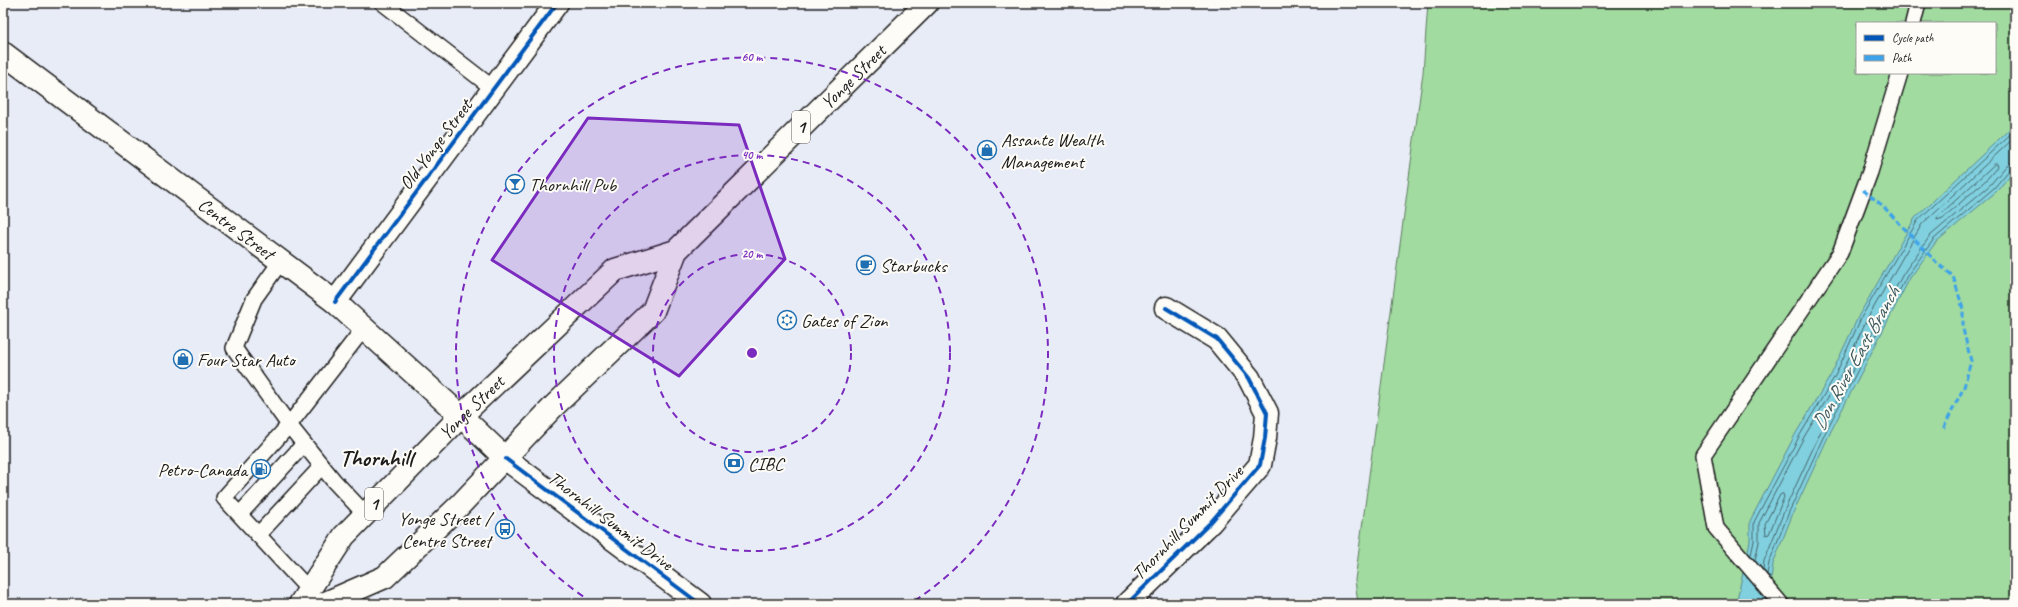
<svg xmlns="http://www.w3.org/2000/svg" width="2018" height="607" viewBox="0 0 2018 607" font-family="Caveat,sans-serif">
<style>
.green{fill:#a1dba0;stroke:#5e7c5e;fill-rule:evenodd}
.water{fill:#81d0df;stroke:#598891}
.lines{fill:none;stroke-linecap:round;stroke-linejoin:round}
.shore{stroke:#44646a;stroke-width:1}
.service-casing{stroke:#1c1c1c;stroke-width:18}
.minor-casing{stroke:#1c1c1c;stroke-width:25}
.secondary-casing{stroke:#1c1c1c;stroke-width:25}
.primary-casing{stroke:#1c1c1c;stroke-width:25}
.service{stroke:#fdfcf7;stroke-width:15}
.minor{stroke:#fdfcf7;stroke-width:22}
.secondary{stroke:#fdfcf7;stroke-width:22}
.primary{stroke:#fdfcf7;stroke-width:22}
.quiet{stroke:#3da2ea;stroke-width:3;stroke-dasharray:6 3;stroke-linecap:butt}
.cycleway-casing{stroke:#fdfcf7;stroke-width:6}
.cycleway{stroke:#0057b8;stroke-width:4}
.marked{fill:#7b2cbf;fill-opacity:0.2;stroke:#7b2cbf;stroke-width:3;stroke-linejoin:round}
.ring{fill:none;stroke:#7b2cbf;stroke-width:2;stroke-dasharray:7 5}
.labels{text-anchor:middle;stroke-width:4;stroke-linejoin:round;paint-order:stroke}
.shield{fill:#fdfcf7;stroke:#605f5e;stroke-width:1}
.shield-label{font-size:18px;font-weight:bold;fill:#1c1c1c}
.street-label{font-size:19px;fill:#1c1c1c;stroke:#fdfcf7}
.poi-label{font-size:19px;fill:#1c1c1c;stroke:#fdfcf7;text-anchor:start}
.water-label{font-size:20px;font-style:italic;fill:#3f5b60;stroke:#fdfcf7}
.district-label{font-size:23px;font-weight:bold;fill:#1c1c1c;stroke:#fdfcf7}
.centre{fill:#7b2cbf;stroke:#fdfcf7;stroke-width:2}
.ring-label{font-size:12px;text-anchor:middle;font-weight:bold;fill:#7b2cbf;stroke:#fdfcf7;stroke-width:4;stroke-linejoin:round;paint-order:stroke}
</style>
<rect width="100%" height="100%" fill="#e8ecf7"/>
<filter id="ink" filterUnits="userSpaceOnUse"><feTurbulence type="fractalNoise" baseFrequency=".025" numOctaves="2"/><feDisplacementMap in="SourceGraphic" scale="8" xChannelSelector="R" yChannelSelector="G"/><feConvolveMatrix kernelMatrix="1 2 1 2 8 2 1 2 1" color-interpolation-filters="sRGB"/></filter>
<g filter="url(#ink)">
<path class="green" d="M 1428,3 L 2015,3 L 2015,604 L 1358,604 L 1355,580 L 1423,73 ZM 1857,23 L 1995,23 L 1995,73 L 1857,73 Z"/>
<path class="water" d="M 2015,124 L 2015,169 L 1997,191 L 1936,242 L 1910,278 L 1830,433 L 1793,513 L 1773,564 L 1768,604 L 1736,604 L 1750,541 L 1750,521 L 1796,433 L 1831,375 L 1859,315 L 1915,218 Z"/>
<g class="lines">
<g class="shore">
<path d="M 1995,164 L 1997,164 L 1998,166 L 1986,180 L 1943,218 L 1937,220 L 1937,218 Z"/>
<path d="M 1783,494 L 1784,497 L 1769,534 L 1766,535 L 1765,524 L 1780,495 Z"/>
<path d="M 1751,555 L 1754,541 L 1754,522 L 1800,435 L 1835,376 L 1862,316 L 1918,220 L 2015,130"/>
<path d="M 1755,560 L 1759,542 L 1759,523 L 1804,437 L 1839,379 L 1867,319 L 1922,224 L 2015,137"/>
<path d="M 1763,570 L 1764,561 L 1785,509 L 1822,429 L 1903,274 L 1930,236 L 1990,185 L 2007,165 L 2015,162"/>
<path d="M 1767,575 L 1769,563 L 1789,512 L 1826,431 L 1907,276 L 1934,239 L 1994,188 L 2011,168 L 2015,167"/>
</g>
<g class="service-casing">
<g id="service">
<path d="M 383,3 L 494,89"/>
<path d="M 1913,23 L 1918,3"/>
<path d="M 281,261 L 254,299 L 234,348 L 289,425 L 364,328"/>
<path d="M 240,514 L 304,444"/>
<path d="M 258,535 L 322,466"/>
<path d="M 309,590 L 224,498 L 289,425 L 334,481 L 365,514"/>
<path d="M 1781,604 L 1716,528 L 1703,455 L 1840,253 L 1870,172 L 1900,73"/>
</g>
</g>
<g class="minor-casing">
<g id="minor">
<path d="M 335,302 L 557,3"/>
<path d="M 506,459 L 700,604"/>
<path d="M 1127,604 L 1210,523 L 1260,465 L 1265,438 L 1267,413 L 1249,378 L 1217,339 L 1166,308"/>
</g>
</g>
<g class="secondary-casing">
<g id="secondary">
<path id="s1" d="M 3,53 L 335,302 L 461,416 L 506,459"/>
</g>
</g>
<g class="primary-casing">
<g id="primary">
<path id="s2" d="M 300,604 L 344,536 L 461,416 L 615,270 L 676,251"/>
<path id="s3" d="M 323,604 L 385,577 L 459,506 L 554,406 L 653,311 L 676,251 L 927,3"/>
</g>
</g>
<use href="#service" class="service"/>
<use href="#minor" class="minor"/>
<use href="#secondary" class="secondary"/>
<use href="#primary" class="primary"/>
<path class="quiet" d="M 1863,190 L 1882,205 L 1937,263 L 1953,276 L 1963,309 L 1963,329 L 1971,361 L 1964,387 L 1943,429"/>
<g class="cycleway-casing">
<g id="cycleway">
<path d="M 335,302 L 557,3"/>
<path d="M 506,459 L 700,604"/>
<path d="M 1127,604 L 1210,523 L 1260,465 L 1265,438 L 1267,413 L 1249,378 L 1217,339 L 1166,308"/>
</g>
</g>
<use href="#cycleway" class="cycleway"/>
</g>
</g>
<path class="marked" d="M 588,118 L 739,125 L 785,259 L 679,376 L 492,260 Z"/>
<g class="ring">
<circle cx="752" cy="353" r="99"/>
<circle cx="752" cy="353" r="198"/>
<path d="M593 603A296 296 0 1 1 911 603"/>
</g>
<defs>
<g id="shop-ring" transform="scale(1)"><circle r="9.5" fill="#fdfcf7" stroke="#1f6fb2" stroke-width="1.5"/><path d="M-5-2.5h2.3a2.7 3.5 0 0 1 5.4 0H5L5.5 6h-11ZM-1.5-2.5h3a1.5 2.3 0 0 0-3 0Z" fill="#1f6fb2"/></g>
<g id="bar-ring" transform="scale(1)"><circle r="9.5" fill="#fdfcf7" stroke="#1f6fb2" stroke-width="1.5"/><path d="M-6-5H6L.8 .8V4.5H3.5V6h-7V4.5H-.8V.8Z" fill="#1f6fb2"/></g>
<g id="cafe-ring" transform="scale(1)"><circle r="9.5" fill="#fdfcf7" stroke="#1f6fb2" stroke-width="1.5"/><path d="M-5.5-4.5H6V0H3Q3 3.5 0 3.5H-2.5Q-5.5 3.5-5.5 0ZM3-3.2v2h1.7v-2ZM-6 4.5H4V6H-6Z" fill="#1f6fb2"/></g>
<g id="synagogue-ring" transform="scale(1)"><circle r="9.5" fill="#fdfcf7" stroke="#1f6fb2" stroke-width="1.5"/><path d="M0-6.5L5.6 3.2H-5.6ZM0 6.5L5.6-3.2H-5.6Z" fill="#1f6fb2"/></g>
<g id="bank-ring" transform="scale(1)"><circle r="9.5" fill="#fdfcf7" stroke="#1f6fb2" stroke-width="1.5"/><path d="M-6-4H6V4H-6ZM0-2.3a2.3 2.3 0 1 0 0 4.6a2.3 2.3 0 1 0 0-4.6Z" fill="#1f6fb2"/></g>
<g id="fuel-ring" transform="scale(1)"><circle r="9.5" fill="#fdfcf7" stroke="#1f6fb2" stroke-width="1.5"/><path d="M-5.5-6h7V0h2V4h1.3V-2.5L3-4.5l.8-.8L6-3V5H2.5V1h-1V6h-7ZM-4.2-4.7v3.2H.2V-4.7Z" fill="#1f6fb2"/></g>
<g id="bus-ring" transform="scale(1)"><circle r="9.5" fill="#fdfcf7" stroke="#1f6fb2" stroke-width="1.5"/><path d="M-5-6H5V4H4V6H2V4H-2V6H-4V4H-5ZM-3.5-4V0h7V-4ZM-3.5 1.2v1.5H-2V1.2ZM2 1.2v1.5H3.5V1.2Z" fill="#1f6fb2"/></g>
</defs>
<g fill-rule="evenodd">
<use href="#shop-ring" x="987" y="150"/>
<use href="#bar-ring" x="515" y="184"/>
<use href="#cafe-ring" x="866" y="265"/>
<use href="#synagogue-ring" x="787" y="320"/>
<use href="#shop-ring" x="183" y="359"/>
<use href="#bank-ring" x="734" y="463"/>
<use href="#fuel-ring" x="261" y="469"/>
<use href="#bus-ring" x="505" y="529"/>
</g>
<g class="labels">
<g class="shield">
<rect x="792" y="111" width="18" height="32" rx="3"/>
<rect x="365" y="488" width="18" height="32" rx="3"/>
</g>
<g class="shield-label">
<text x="801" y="133">1</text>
<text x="374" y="510">1</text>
</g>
<g class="street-label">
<text dy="7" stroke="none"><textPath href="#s3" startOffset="758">Yonge Street</textPath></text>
<text transform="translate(435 144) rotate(-53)" y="7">Old Yonge Street</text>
<text dy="7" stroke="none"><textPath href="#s1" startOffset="292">Centre Street</textPath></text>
<text dy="7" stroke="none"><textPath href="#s2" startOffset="262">Yonge Street</textPath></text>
<text transform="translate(611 520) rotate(37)" y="7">Thornhill Summit Drive</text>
<text transform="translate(1187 522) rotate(-46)" y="7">Thornhill Summit Drive</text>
</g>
<g class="poi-label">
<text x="1001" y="146">Assante Wealth<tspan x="1001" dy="22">Management</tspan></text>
<text x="529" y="191">Thornhill Pub</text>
<text x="880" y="272">Starbucks</text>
<text x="801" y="327">Gates of Zion</text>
<text x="197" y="366">Four Star Auto</text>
<text x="748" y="470">CIBC</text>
<text x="247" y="476" text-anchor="end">Petro-Canada</text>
<text x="491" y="525" text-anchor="end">Yonge Street /<tspan x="491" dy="22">Centre Street</tspan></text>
</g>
<g class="water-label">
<text transform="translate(1855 358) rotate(-61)" y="7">Don River East Branch</text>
</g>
<g class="district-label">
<text x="376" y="466">Thornhill</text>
</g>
</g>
<circle cx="752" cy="353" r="6" class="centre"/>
<g class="ring-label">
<text x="752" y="61">60 m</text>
<text x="752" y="159">40 m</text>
<text x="752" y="258">20 m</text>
</g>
<rect width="2018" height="607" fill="none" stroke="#fdfcf7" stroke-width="16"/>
<rect x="8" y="8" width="2002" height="591" fill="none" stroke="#1c1c1c" stroke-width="1.5" filter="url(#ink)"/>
<rect x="1856" y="22" width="140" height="52" fill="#fdfcf7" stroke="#a3a29f"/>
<rect x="1864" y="35" width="20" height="6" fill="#0057b8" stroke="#a3a29f"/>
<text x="1892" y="42" font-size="12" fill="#1c1c1c">Cycle path</text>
<rect x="1864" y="55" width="20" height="6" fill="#3da2ea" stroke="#a3a29f"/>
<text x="1892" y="62" font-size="12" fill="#1c1c1c">Path</text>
</svg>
